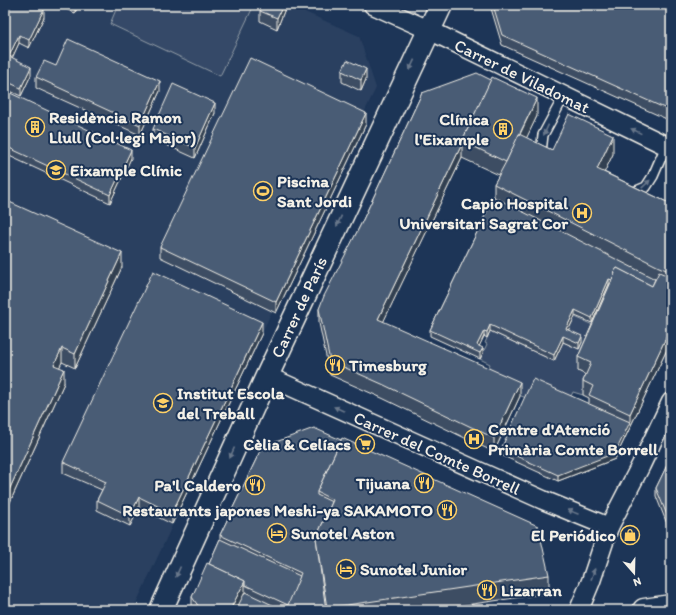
<svg xmlns="http://www.w3.org/2000/svg" width="676" height="615" viewBox="0 0 676 615" font-family="Itim,sans-serif">
<style>
.built{fill:#2a4060}
.green{fill:#354a67;stroke:#949ea8}
.lines{fill:none;stroke-linecap:round;stroke-linejoin:round}
.service-casing{stroke:#f4f1e8;stroke-width:12}
.minor-casing{stroke:#f4f1e8;stroke-width:21}
.secondary-casing{stroke:#f4f1e8;stroke-width:25}
.primary-casing{stroke:#f4f1e8;stroke-width:25}
.service{stroke:#1d3557;stroke-width:9}
.minor{stroke:#1d3557;stroke-width:18}
.secondary{stroke:#1d3557;stroke-width:22}
.primary{stroke:#1d3557;stroke-width:22}
.wall{fill:#3e4e64;stroke:#f4f1e8}
.shaded-wall{fill:#324051;stroke:#f4f1e8}
.building{fill:#485b74;stroke:#f4f1e8}
.oneway{fill:#68778a}
.labels{text-anchor:middle;stroke-width:4;stroke-linejoin:round;paint-order:stroke}
.street-label{font-size:17px;fill:#f4f1e8;stroke:#1d3557}
.poi-label{font-size:17px;font-weight:bold;fill:#f4f1e8;stroke:#1d3557;text-anchor:start}
</style>
<rect width="100%" height="100%" fill="#1d3557"/>
<filter id="ink" filterUnits="userSpaceOnUse"><feTurbulence type="fractalNoise" baseFrequency=".025" numOctaves="2"/><feDisplacementMap in="SourceGraphic" scale="8" xChannelSelector="R" yChannelSelector="G"/><feConvolveMatrix kernelMatrix="1 2 1 2 8 2 1 2 1" color-interpolation-filters="sRGB"/></filter>
<g filter="url(#ink)">
<path class="built" d="M 5,5 L 289,5 L 359,36 L 376,88 L 360,121 L 366,124 L 276,313 L 272,311 L 133,610 L 5,610 Z"/>
<g class="green">
<path d="M 118,5 L 254,5 L 220,76 L 110,24 Z"/>
<path d="M 575,317 L 597,327 L 578,371 L 591,377 L 583,395 L 573,392 L 569,400 L 526,398 L 483,380 L 490,364 L 480,359 L 487,344 L 485,343 L 490,331 L 554,361 L 563,342 L 579,349 L 566,335 Z"/>
</g>
<g class="lines">
<g class="service-casing">
<g id="service">
<path d="M 544,155 L 541,152 L 543,135 L 564,96"/>
<path d="M 629,194 L 646,187 L 653,176 L 666,146"/>
</g>
</g>
<g class="minor-casing">
<g id="minor">
<path d="M 373,5 L 429,30 L 671,148"/>
<path d="M 267,376 L 543,500 L 609,527"/>
<path d="M 579,610 L 591,581 L 609,527 L 641,465 L 671,402"/>
</g>
</g>
<g class="secondary-casing">
<path id="secondary" d="M 161,610 L 267,376 L 441,5"/>
</g>
<g class="primary-casing">
<path id="primary" d="M 644,610 L 671,606"/>
</g>
<use href="#service" class="service"/>
<use href="#minor" class="minor"/>
<use href="#secondary" class="secondary"/>
<use href="#primary" class="primary"/>
</g>
<g class="wall">
<path d="M 5,5 L 44,17 L 29,48 L 19,43 L 12,58 L 31,75 L 21,96 L 10,91 L 9,93 L 131,158 L 110,203 L 5,154 Z"/>
<path d="M 61,5 L 78,5 L 75,13 L 61,7 Z"/>
<path d="M 284,5 L 284,11 L 277,29 L 260,21 L 260,11 Z"/>
<path d="M 490,5 L 671,5 L 671,121 L 502,45 Z"/>
<path d="M 56,66 L 160,91 L 140,135 L 36,88 L 36,77 Z"/>
<path d="M 342,71 L 366,79 L 361,91 L 342,82 Z"/>
<path d="M 422,93 L 537,116 L 526,138 L 552,150 L 613,154 L 604,172 L 671,204 L 671,341 L 615,459 L 558,481 L 501,455 L 501,449 L 589,403 L 589,398 L 583,395 L 583,381 L 586,375 L 578,371 L 578,357 L 610,284 L 609,284 L 592,323 L 575,316 L 568,330 L 582,342 L 579,349 L 563,342 L 554,361 L 490,331 L 487,338 L 484,336 L 479,346 L 483,353 L 480,359 L 430,336 L 430,330 L 494,197 L 494,184 L 499,175 L 462,158 L 383,322 L 520,396 L 494,452 L 382,398 L 330,375 L 319,323 L 319,309 L 361,224 Z"/>
<path d="M 215,113 L 195,158 L 153,139 L 153,129 Z"/>
<path d="M 366,124 L 276,313 L 160,257 L 160,247 Z"/>
<path d="M 5,200 L 122,267 L 75,368 L 62,362 L 59,367 L 64,383 L 5,513 Z"/>
<path d="M 262,333 L 172,524 L 139,508 L 130,526 L 97,510 L 97,500 L 102,490 L 63,473 L 63,462 Z"/>
<path d="M 262,447 L 549,575 L 549,593 L 431,610 L 192,610 L 192,597 L 209,564 L 220,539 L 220,535 Z"/>
<path d="M 671,450 L 671,534 L 656,496 L 656,488 L 670,459 L 670,453 Z"/>
</g>
<g class="shaded-wall">
<path d="M 75,5 L 78,5 L 75,13 Z"/>
<path d="M 283,5 L 284,5 L 284,11 L 277,29 L 277,18 Z"/>
<path d="M 44,9 L 44,17 L 29,48 L 29,40 Z"/>
<path d="M 19,35 L 19,43 L 9,65 L 9,56 Z"/>
<path d="M 31,67 L 31,75 L 21,96 L 21,88 Z"/>
<path d="M 366,69 L 366,79 L 361,91 L 361,80 Z"/>
<path d="M 160,81 L 160,91 L 140,135 L 140,125 Z"/>
<path d="M 10,83 L 10,91 L 6,99 L 6,91 Z"/>
<path d="M 537,98 L 537,116 L 507,179 L 507,162 Z"/>
<path d="M 215,103 L 215,113 L 195,158 L 195,148 Z"/>
<path d="M 366,113 L 366,124 L 276,313 L 276,302 Z"/>
<path d="M 613,135 L 613,154 L 597,188 L 597,169 Z"/>
<path d="M 462,144 L 462,158 L 378,333 L 378,319 Z"/>
<path d="M 131,150 L 131,158 L 110,203 L 110,195 Z"/>
<path d="M 122,253 L 122,267 L 75,368 L 75,354 Z"/>
<path d="M 609,279 L 609,284 L 592,323 L 592,318 Z"/>
<path d="M 575,310 L 575,316 L 566,335 L 566,329 Z"/>
<path d="M 262,322 L 262,333 L 172,524 L 172,513 Z"/>
<path d="M 490,325 L 490,331 L 487,338 L 487,332 Z"/>
<path d="M 671,327 L 671,341 L 615,459 L 558,481 L 558,475 L 630,422 L 630,414 Z"/>
<path d="M 484,331 L 484,336 L 477,351 L 477,345 Z"/>
<path d="M 563,336 L 563,342 L 554,361 L 554,355 Z"/>
<path d="M 582,336 L 582,342 L 579,349 L 579,343 Z"/>
<path d="M 62,348 L 62,362 L 54,379 L 54,365 Z"/>
<path d="M 483,348 L 483,353 L 480,359 L 480,353 Z"/>
<path d="M 64,369 L 64,383 L 5,513 L 5,499 Z"/>
<path d="M 520,382 L 520,396 L 494,452 L 494,438 Z"/>
<path d="M 139,497 L 139,508 L 130,526 L 130,516 Z"/>
<path d="M 245,581 L 245,595 L 237,610 L 231,610 L 231,608 Z"/>
</g>
<g class="building">
<path d="M 5,5 L 36,5 L 44,9 L 29,40 L 19,35 L 9,56 L 31,67 L 21,88 L 10,83 L 6,91 L 131,150 L 110,195 L 5,146 Z"/>
<path d="M 263,5 L 283,5 L 277,18 L 260,11 Z"/>
<path d="M 493,5 L 671,5 L 671,111 L 502,35 Z"/>
<path d="M 68,39 L 160,81 L 140,125 L 36,77 L 44,61 L 56,66 Z"/>
<path d="M 250,58 L 366,113 L 276,302 L 160,247 Z"/>
<path d="M 347,60 L 366,69 L 361,80 L 342,71 Z"/>
<path d="M 477,73 L 491,80 L 462,141 L 462,144 L 378,319 L 520,382 L 494,438 L 382,384 L 330,361 L 319,309 L 324,296 L 361,224 L 422,93 Z"/>
<path d="M 492,77 L 537,98 L 506,162 L 462,141 Z"/>
<path d="M 173,84 L 215,103 L 195,148 L 153,129 Z"/>
<path d="M 569,114 L 613,135 L 597,169 L 671,204 L 671,272 L 659,267 L 494,184 L 507,160 L 519,134 L 552,150 Z"/>
<path d="M 494,197 L 655,279 L 652,286 L 617,268 L 614,272 L 614,275 L 612,280 L 609,279 L 592,318 L 575,310 L 566,329 L 582,336 L 579,343 L 563,336 L 554,355 L 490,325 L 487,332 L 484,331 L 477,345 L 483,348 L 480,353 L 430,330 Z"/>
<path d="M 5,200 L 122,253 L 75,354 L 62,348 L 54,365 L 64,369 L 5,499 Z"/>
<path d="M 617,268 L 652,286 L 659,272 L 671,277 L 671,327 L 630,414 L 589,395 L 593,386 L 583,381 L 591,363 L 578,357 L 615,273 L 614,272 Z"/>
<path d="M 153,271 L 262,322 L 172,513 L 139,497 L 130,516 L 97,500 L 106,482 L 63,462 Z"/>
<path d="M 533,379 L 630,422 L 615,453 L 558,475 L 501,449 Z"/>
<path d="M 314,428 L 341,440 L 317,492 L 317,495 L 332,502 L 316,538 L 326,610 L 285,610 L 301,573 L 220,535 L 262,447 Z"/>
<path d="M 342,438 L 538,526 L 549,575 L 327,608 L 316,538 L 333,500 L 317,492 Z"/>
<path d="M 670,459 L 671,459 L 671,525 L 656,488 Z"/>
<path d="M 220,539 L 300,576 L 288,605 L 245,585 L 245,581 L 209,564 Z"/>
<path d="M 207,563 L 245,581 L 231,608 L 234,610 L 201,610 L 192,597 Z"/>
<path d="M 245,592 L 283,610 L 236,610 Z"/>
</g>
<defs><path id="oneway-solid" d="M-6-.8H1V-3.2L6.5 0L1 3.2V.8H-6Z"/></defs>
<g class="oneway">
<use href="#oneway-solid" transform="translate(412 65) rotate(115)"/>
<use href="#oneway-solid" transform="translate(546 130) rotate(115)"/>
<use href="#oneway-solid" transform="translate(636 131) rotate(-154)"/>
<use href="#oneway-solid" transform="translate(646 184) rotate(-44)"/>
<use href="#oneway-solid" transform="translate(339 221) rotate(115)"/>
<use href="#oneway-solid" transform="translate(339 409) rotate(-156)"/>
<use href="#oneway-solid" transform="translate(232 453) rotate(114)"/>
<use href="#oneway-solid" transform="translate(573 512) rotate(-158)"/>
<use href="#oneway-solid" transform="translate(178 572) rotate(114)"/>
<use href="#oneway-solid" transform="translate(593 574) rotate(-71)"/>
</g>
</g>
<defs>
<g id="building-ring" transform="scale(1)"><circle r="9.5" fill="#1d3557" stroke="#ffd166" stroke-width="1.5"/><path d="M-4-6H4V6H1V3H-1V6H-4ZM-2.5-4.3h1.7v1.8h-1.7ZM.8-4.3h1.7v1.8H.8ZM-2.5-1h1.7V.8h-1.7ZM.8-1h1.7V.8H.8Z" fill="#ffd166"/></g>
<g id="university-ring" transform="scale(1)"><circle r="9.5" fill="#1d3557" stroke="#ffd166" stroke-width="1.5"/><path d="M0-5L7-2L0 1L-7-2ZM-4 1L0 2.5L4 1V4Q0 6-4 4Z" fill="#ffd166"/></g>
<g id="stadium-ring" transform="scale(1)"><circle r="9.5" fill="#1d3557" stroke="#ffd166" stroke-width="1.5"/><path d="M0-5a6.5 5 0 1 0 0 10a6.5 5 0 1 0 0-10ZM-3.5-1.8h7v3.6h-7Z" fill="#ffd166"/></g>
<g id="hospital-ring" transform="scale(1)"><circle r="9.5" fill="#1d3557" stroke="#ffd166" stroke-width="1.5"/><path d="M-5-5h3v3.5h4V-5h3V5h-3V1.5h-4V5h-3Z" fill="#ffd166"/></g>
<g id="restaurant-ring" transform="scale(1)"><circle r="9.5" fill="#1d3557" stroke="#ffd166" stroke-width="1.5"/><path d="M-5-6h1v4h1v-4h1v4h1v-4h1v5L-1.5 .5V6h-2V.5L-5-1ZM5-6V6H3V1.5H1.5Q1.5-4 5-6Z" fill="#ffd166"/></g>
<g id="school-ring" transform="scale(1)"><circle r="9.5" fill="#1d3557" stroke="#ffd166" stroke-width="1.5"/><path d="M0-5L7-2L0 1L-7-2ZM-4 1L0 2.5L4 1V4Q0 6-4 4Z" fill="#ffd166"/></g>
<g id="supermarket-ring" transform="scale(1)"><circle r="9.5" fill="#1d3557" stroke="#ffd166" stroke-width="1.5"/><path d="M-6-5.5h2.5l.6 2H6L4.5 2H-2.5L-4.4-4H-6ZM-1.5 3.2a1.3 1.3 0 1 0 .1 0ZM3 3.2a1.3 1.3 0 1 0 .1 0Z" fill="#ffd166"/></g>
<g id="hotel-ring" transform="scale(1)"><circle r="9.5" fill="#1d3557" stroke="#ffd166" stroke-width="1.5"/><path d="M-6-4.5h1.5V1H6V5H4.5V3h-9V5H-6ZM-4 0a1.8 1.8 0 1 1 3.6 0ZM.5 0V-2.5h3Q6-2.5 6 0Z" fill="#ffd166"/></g>
<g id="shop-ring" transform="scale(1)"><circle r="9.5" fill="#1d3557" stroke="#ffd166" stroke-width="1.5"/><path d="M-5-2.5h2.3a2.7 3.5 0 0 1 5.4 0H5L5.5 6h-11ZM-1.5-2.5h3a1.5 2.3 0 0 0-3 0Z" fill="#ffd166"/></g>
</defs>
<g fill-rule="evenodd">
<use href="#building-ring" x="35" y="127"/>
<use href="#building-ring" x="503" y="129"/>
<use href="#university-ring" x="56" y="170"/>
<use href="#stadium-ring" x="263" y="191"/>
<use href="#hospital-ring" x="582" y="213"/>
<use href="#restaurant-ring" x="335" y="365"/>
<use href="#school-ring" x="163" y="403"/>
<use href="#hospital-ring" x="474" y="439"/>
<use href="#supermarket-ring" x="365" y="444"/>
<use href="#restaurant-ring" x="424" y="483"/>
<use href="#restaurant-ring" x="255" y="485"/>
<use href="#restaurant-ring" x="447" y="510"/>
<use href="#hotel-ring" x="277" y="533"/>
<use href="#shop-ring" x="630" y="535"/>
<use href="#hotel-ring" x="346" y="569"/>
<use href="#restaurant-ring" x="487" y="590"/>
</g>
<g class="labels">
<g class="street-label">
<text transform="translate(522 76) rotate(26)" y="6">Carrer de Viladomat</text>
<text transform="translate(299 307) rotate(-65)" y="6">Carrer de París</text>
<text transform="translate(437 453) rotate(24)" y="6">Carrer del Comte Borrell</text>
</g>
<g class="poi-label">
<text x="49" y="123">Residència Ramon<tspan x="49" dy="20">Llull (Col·legi Major)</tspan></text>
<text x="489" y="125" text-anchor="end">Clínica<tspan x="489" dy="20">l'Eixample</tspan></text>
<text x="70" y="176">Eixample Clínic</text>
<text x="277" y="187">Piscina<tspan x="277" dy="20">Sant Jordi</tspan></text>
<text x="568" y="209" text-anchor="end">Capio Hospital<tspan x="568" dy="20">Universitari Sagrat Cor</tspan></text>
<text x="349" y="371">Timesburg</text>
<text x="177" y="399">Institut Escola<tspan x="177" dy="20">del Treball</tspan></text>
<text x="488" y="435">Centre d'Atenció<tspan x="488" dy="20">Primària Comte Borrell</tspan></text>
<text x="351" y="450" text-anchor="end">Cèlia &amp; Celíacs</text>
<text x="410" y="489" text-anchor="end">Tijuana</text>
<text x="241" y="491" text-anchor="end">Pa'l Caldero</text>
<text x="433" y="516" text-anchor="end">Restaurants japones Meshi-ya SAKAMOTO</text>
<text x="291" y="539">Sunotel Aston</text>
<text x="616" y="541" text-anchor="end">El Periódico</text>
<text x="360" y="575">Sunotel Junior</text>
<text x="501" y="596">Lizarran</text>
</g>
</g>
<rect width="676" height="615" fill="none" stroke="#1d3557" stroke-width="20"/>
<rect x="10" y="10" width="656" height="595" fill="none" stroke="#f4f1e8" stroke-width="1.5" filter="url(#ink)"/>
<g transform="translate(634 573) rotate(160)" stroke="#1d3557" stroke-width="3" paint-order="stroke">
<path d="M0-3L7 15L0 10L-7 15Z" fill="#f4f1e8"/>
<text y="-6" font-size="11" font-weight="bold" text-anchor="middle" fill="#f4f1e8">N</text>
</g>
</svg>
